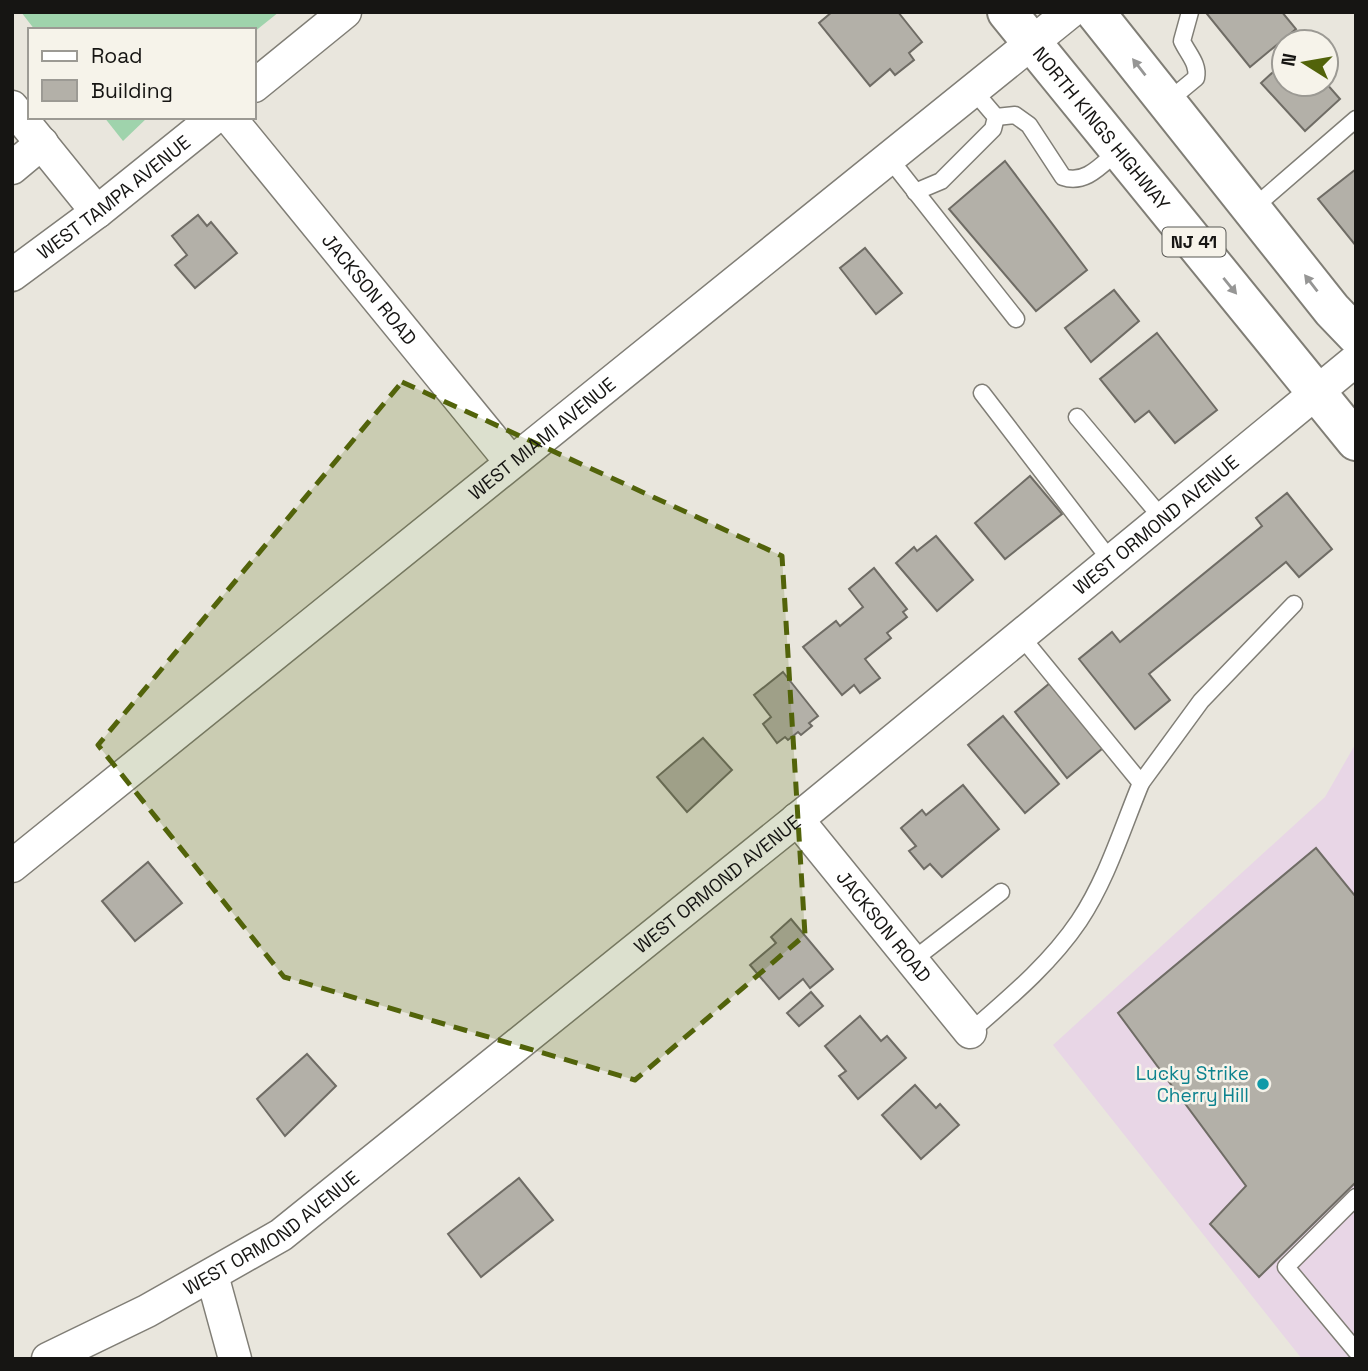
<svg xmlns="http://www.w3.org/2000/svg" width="1368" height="1371" viewBox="0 0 1368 1371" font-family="'Space Grotesk',sans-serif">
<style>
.commercial{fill:#e8d6e6}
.green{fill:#9fd3ac}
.building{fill:#b3b0a8;stroke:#6f6c65;stroke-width:2}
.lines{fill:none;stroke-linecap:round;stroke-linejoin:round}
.service-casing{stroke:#807e76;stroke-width:19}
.minor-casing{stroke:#807e76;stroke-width:35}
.primary-casing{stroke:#807e76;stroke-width:42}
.service{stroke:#fff;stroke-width:16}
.minor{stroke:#fff;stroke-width:32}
.primary{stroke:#fff;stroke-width:38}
.oneway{fill:#969695}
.marked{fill:#52630a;fill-opacity:0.2;stroke:#52630a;stroke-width:5;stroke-dasharray:14 9;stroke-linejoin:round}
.culture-dot{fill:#0f9aa8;stroke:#f6f3ea;stroke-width:2.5}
.labels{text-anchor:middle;stroke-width:5;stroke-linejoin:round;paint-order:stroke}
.shield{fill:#f6f3ea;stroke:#595854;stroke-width:2}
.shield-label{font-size:18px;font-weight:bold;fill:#161513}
.street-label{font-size:19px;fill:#161513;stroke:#f6f3ea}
.culture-label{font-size:19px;fill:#0d838f;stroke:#f6f3ea;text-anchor:end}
</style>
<rect width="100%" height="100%" fill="#e9e6dd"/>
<path class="commercial" d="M 1356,743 L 1356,1359 L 1302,1359 L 1053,1045 L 1325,797 Z"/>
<g class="green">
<path d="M 21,12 L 279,12 L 254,32 L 254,30 L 35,30 Z"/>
<path d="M 104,117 L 148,117 L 123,141 Z"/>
</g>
<g class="building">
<path d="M 832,12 L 898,12 L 922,42 L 909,53 L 914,60 L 895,75 L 890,69 L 870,86 L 819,23 Z"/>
<path d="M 1210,12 L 1282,12 L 1296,29 L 1250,67 L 1207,14 Z"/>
<path d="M 1284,62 L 1284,84 L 1326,83 L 1340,99 L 1305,131 L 1261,83 Z"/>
<path d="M 1005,161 L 1087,270 L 1036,311 L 949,209 Z"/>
<path d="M 1356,169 L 1356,246 L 1318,199 Z"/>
<path d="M 198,215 L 207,226 L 211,222 L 237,253 L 195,288 L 175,265 L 187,255 L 172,236 Z"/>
<path d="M 865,248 L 902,293 L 876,314 L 840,268 Z"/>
<path d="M 1114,290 L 1139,321 L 1091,362 L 1065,328 Z"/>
<path d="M 1157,333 L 1217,410 L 1175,443 L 1149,411 L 1135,422 L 1100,379 Z"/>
<path d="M 1030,476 L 1062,514 L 1005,559 L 975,523 Z"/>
<path d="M 1287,493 L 1332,549 L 1299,577 L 1286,562 L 1149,674 L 1170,700 L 1135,729 L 1079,659 L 1112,632 L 1120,642 L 1262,526 L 1256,518 Z"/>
<path d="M 936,536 L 973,580 L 937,611 L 896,563 L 914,547 L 917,551 Z"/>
<path d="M 874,568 L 907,609 L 903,612 L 907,617 L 887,633 L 891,638 L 865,659 L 880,678 L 860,693 L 854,685 L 842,695 L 803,647 L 836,621 L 840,626 L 863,607 L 849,589 Z"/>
<path d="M 783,672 L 818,716 L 809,723 L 812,726 L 801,735 L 798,732 L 788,740 L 785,737 L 777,743 L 763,724 L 771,717 L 754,695 Z"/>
<path d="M 1050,683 L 1103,748 L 1067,778 L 1015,712 Z"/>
<path d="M 1003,716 L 1059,784 L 1025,813 L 968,745 Z"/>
<path d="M 703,738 L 732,770 L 687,812 L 657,777 Z"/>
<path d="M 963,785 L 999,829 L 942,877 L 930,864 L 924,869 L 909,851 L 916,846 L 901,828 L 922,810 L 926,815 Z"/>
<path d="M 1316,848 L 1356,897 L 1356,1182 L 1259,1277 L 1210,1224 L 1246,1186 L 1118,1013 Z"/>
<path d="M 148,862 L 182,903 L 135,941 L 102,901 Z"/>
<path d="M 791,919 L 833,969 L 810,988 L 803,979 L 779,999 L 750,965 L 776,943 L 771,937 Z"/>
<path d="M 811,992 L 823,1006 L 799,1026 L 787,1013 Z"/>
<path d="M 860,1016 L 881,1041 L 887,1036 L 906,1058 L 858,1099 L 839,1076 L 846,1071 L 825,1046 Z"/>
<path d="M 307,1054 L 336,1086 L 285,1136 L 257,1099 Z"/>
<path d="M 915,1085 L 936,1108 L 940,1104 L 959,1125 L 921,1159 L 882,1115 Z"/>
<path d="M 519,1178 L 553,1220 L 481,1277 L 448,1234 Z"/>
</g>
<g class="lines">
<g class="service-casing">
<g id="service">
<path d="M 1167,102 L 1196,78 C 1199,64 1188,54 1182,41 L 1190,12"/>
<path d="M 996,117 L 1015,115 L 1029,125 L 1063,177 C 1086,185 1102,164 1119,150"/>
<path d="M 889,158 L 1016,319"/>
<path d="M 915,192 L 941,181 L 993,129 L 996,117 L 973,90"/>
<path d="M 1252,209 L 1356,119"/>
<path d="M 982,393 L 1111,561"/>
<path d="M 1077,417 L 1162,518"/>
<path d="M 1020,635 L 1141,783 L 1201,701 L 1294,604"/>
<path d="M 913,960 L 1001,892"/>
<path d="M 970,1032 C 1009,998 1050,964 1079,921 C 1107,879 1122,829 1141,783"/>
<path d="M 1356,1197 L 1286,1267 L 1356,1351"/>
</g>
</g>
<g class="minor-casing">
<g id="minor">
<path d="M 254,86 L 345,12"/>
<path d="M 12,107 L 97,212"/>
<path id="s1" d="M 229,117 L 511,462"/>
<path d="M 12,168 L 42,143"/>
<path id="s2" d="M 12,275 L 97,212 L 215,117"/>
<path id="s3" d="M 797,819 L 970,1032"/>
<path id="s4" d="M 12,866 L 1070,12"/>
<path d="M 212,1275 L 235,1359"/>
<path id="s5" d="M 48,1359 L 147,1311 L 281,1235 L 810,809 L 1356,360"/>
</g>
</g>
<g class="primary-casing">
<g id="primary">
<path id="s6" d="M 1007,12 L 1356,441"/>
<path d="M 1095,12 L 1332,310 L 1356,335"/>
</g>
</g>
<use href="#service" class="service"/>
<use href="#minor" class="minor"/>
<use href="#primary" class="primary"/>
</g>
<defs><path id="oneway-solid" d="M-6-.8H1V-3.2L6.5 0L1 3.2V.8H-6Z" transform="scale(1.75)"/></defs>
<g class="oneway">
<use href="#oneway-solid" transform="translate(1139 67) rotate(-128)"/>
<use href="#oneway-solid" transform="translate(1311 283) rotate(-128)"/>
<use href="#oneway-solid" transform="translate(1230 286) rotate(51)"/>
</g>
<path class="marked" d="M 402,382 L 782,556 L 805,935 L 635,1080 L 284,977 L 98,745 Z"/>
<circle class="culture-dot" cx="1263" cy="1084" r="7"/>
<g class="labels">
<rect class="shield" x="1162.5" y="227.5" width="63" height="29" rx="5"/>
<g class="shield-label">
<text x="1194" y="248">NJ 41</text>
</g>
<g class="street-label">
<text dy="7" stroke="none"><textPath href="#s6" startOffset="150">NORTH KINGS HIGHWAY</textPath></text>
<text dy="7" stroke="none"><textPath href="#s2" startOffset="128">WEST TAMPA AVENUE</textPath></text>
<text dy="7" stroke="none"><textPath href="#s1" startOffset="222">JACKSON ROAD</textPath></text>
<text dy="7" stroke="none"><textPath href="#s4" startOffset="681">WEST MIAMI AVENUE</textPath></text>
<text dy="7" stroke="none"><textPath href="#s5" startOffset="1391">WEST ORMOND AVENUE</textPath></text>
<text dy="7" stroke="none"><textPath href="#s5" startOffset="824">WEST ORMOND AVENUE</textPath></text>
<text dy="7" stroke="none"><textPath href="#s3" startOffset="138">JACKSON ROAD</textPath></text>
<text dy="7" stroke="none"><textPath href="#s5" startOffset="257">WEST ORMOND AVENUE</textPath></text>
</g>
<g class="culture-label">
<text x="1249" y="1080">Lucky Strike<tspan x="1249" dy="22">Cherry Hill</tspan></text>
</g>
</g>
<rect width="1368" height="1371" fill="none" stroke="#161513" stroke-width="28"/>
<rect x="28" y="28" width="228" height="91" fill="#f6f3ea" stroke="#9c9a94" stroke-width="2"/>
<rect x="42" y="51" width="35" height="10" fill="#ffffff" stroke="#9c9a94" stroke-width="2"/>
<text x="91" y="63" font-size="21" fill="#161513">Road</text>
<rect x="42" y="80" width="35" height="21" fill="#b3b0a8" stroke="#9c9a94" stroke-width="2"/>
<text x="91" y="98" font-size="21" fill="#161513">Building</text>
<g transform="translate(1305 63) rotate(281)"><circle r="33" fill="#f6f3ea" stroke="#9c9a94" stroke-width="2"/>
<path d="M0-5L12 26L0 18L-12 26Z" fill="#52630a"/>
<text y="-10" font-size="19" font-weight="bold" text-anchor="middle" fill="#161513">N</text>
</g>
</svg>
